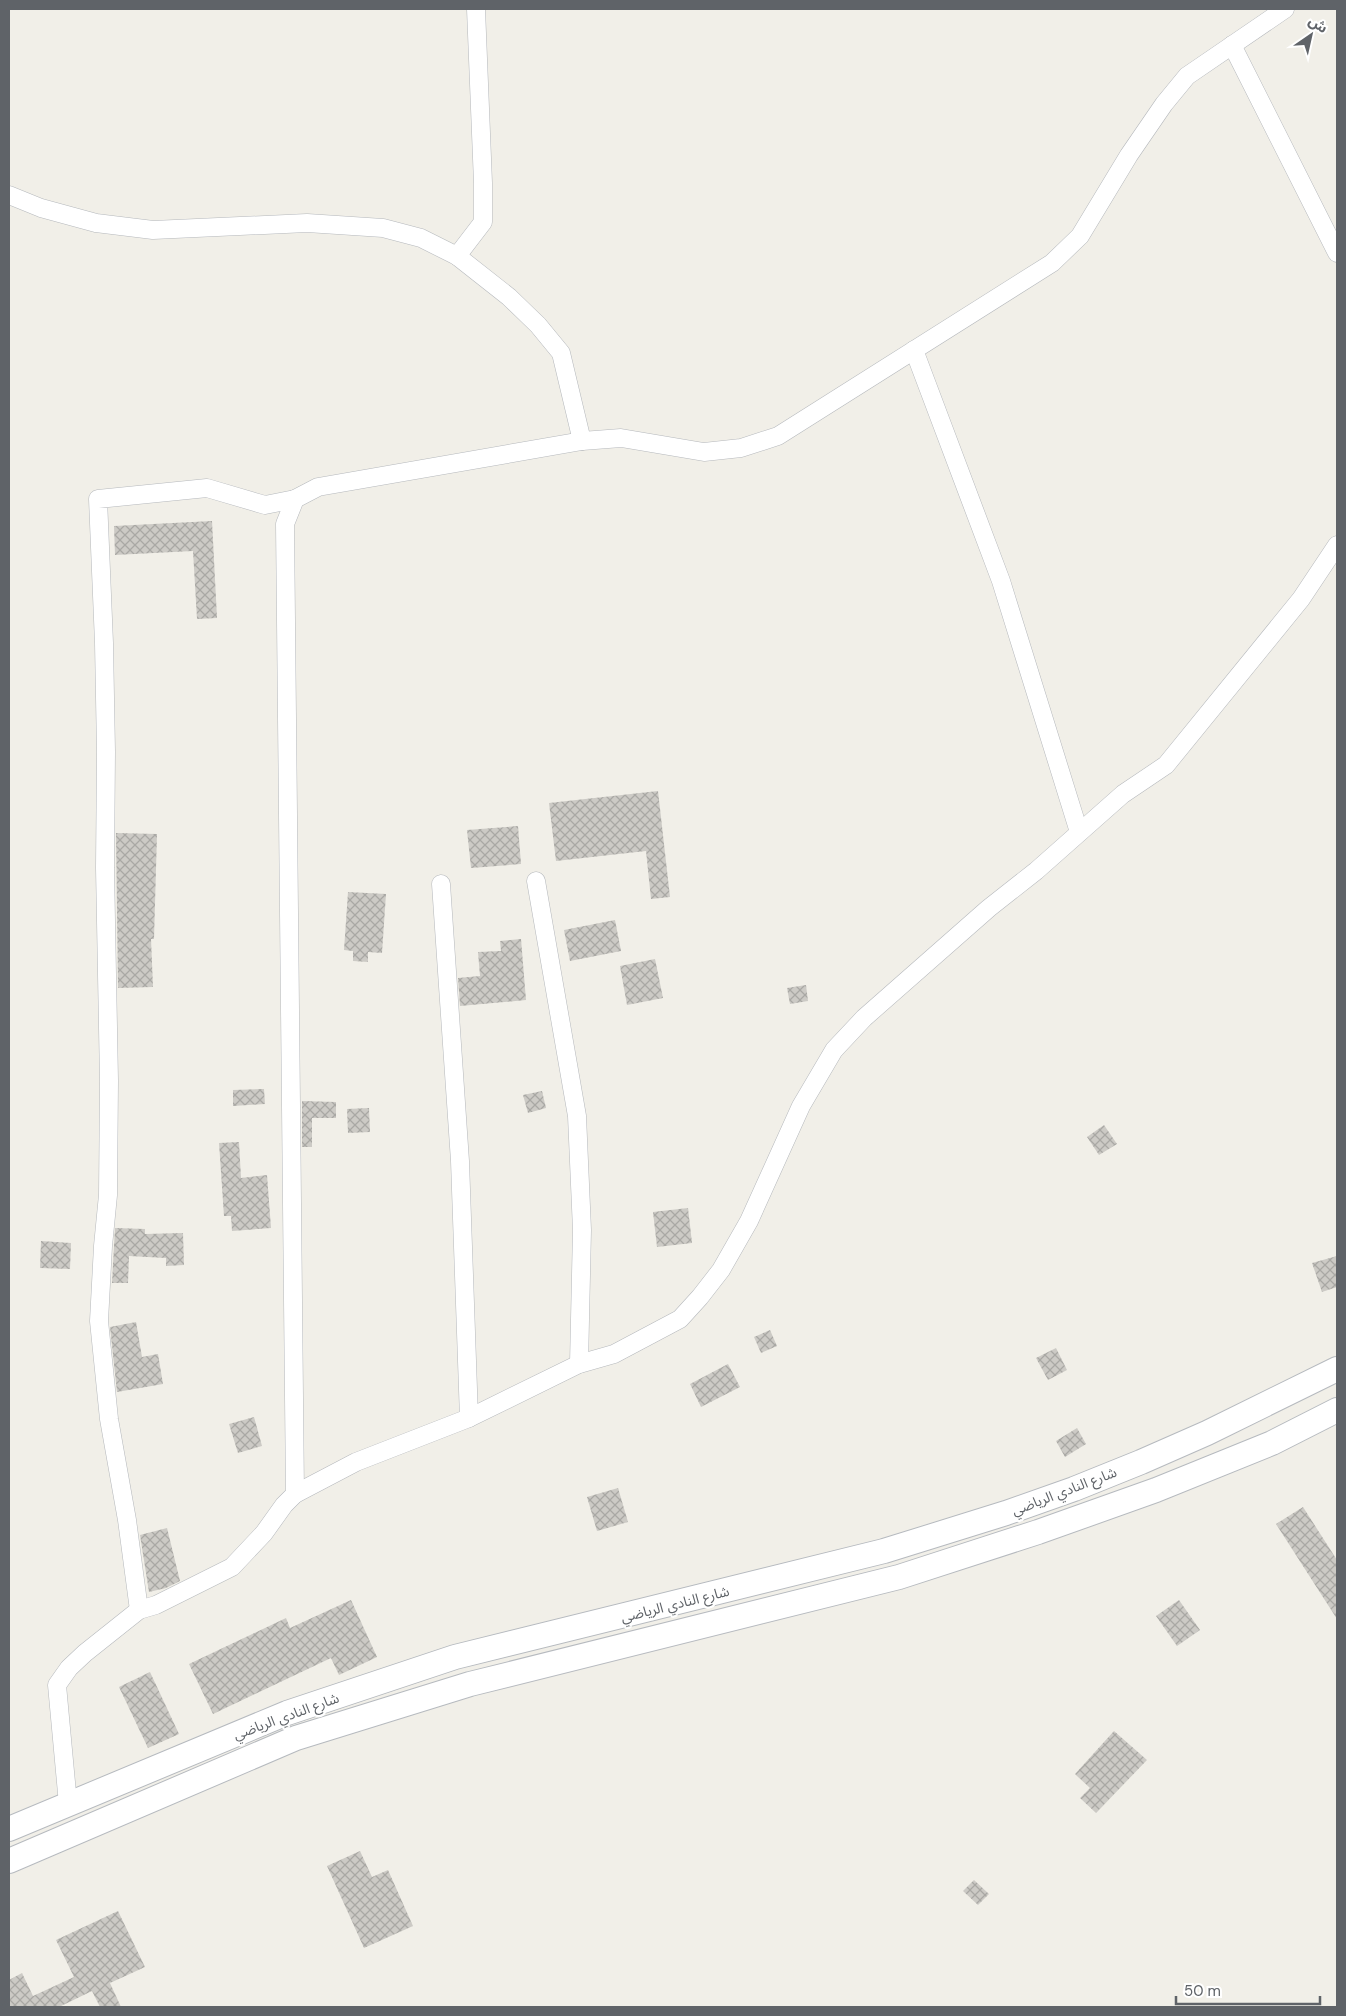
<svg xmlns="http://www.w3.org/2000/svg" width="1346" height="2016" viewBox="0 0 1346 2016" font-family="'DM Sans','Noto Sans Arabic',sans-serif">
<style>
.building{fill:url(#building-cross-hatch)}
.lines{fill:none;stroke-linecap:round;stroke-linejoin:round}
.minor-casing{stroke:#b5b8bc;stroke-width:19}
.secondary-casing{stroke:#b6babf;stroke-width:26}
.minor{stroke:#fff;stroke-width:18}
.secondary{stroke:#fff;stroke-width:24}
.labels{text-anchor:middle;stroke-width:4.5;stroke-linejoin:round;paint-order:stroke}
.street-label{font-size:14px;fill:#5f6368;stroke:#fff}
</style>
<defs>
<pattern id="building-cross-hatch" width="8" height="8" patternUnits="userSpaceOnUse" patternTransform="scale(1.25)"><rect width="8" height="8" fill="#cccac5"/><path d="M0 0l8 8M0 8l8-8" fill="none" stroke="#a9a8a4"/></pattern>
</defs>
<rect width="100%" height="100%" fill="#f1efe8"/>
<g class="building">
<path d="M 212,521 L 217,618 L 197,619 L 193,551 L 115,555 L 114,526 Z"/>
<path d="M 658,791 L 670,897 L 651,899 L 646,851 L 556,861 L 549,803 Z"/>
<path d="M 518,826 L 521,864 L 471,868 L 467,830 Z"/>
<path d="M 116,833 L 157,834 L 154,939 L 151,939 L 153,987 L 118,988 Z"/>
<path d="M 348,892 L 386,894 L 382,953 L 368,952 L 368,962 L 353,961 L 353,951 L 344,950 Z"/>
<path d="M 615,920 L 621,951 L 570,961 L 564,930 Z"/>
<path d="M 521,939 L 526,1000 L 460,1006 L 458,978 L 480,976 L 478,952 L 501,951 L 500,941 Z"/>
<path d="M 655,959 L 663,998 L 627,1005 L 620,966 Z"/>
<path d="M 806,985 L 808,1001 L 790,1004 L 787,988 Z"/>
<path d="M 264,1089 L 265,1104 L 233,1106 L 233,1090 Z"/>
<path d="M 542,1091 L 546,1108 L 528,1113 L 523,1095 Z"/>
<path d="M 302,1101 L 336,1102 L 336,1118 L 312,1118 L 312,1147 L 302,1147 Z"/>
<path d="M 369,1108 L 370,1132 L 348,1133 L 347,1109 Z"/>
<path d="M 1104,1125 L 1117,1144 L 1099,1155 L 1087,1137 Z"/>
<path d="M 239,1142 L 241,1178 L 267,1175 L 271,1228 L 232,1231 L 231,1216 L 224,1216 L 219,1143 Z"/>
<path d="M 688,1208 L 692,1243 L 657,1247 L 653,1212 Z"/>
<path d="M 115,1228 L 145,1229 L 145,1234 L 183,1233 L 184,1265 L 166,1266 L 166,1258 L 129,1256 L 128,1283 L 112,1283 Z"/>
<path d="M 41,1241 L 71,1243 L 70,1269 L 40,1268 Z"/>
<path d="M 1337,1256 L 1337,1287 L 1322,1292 L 1312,1263 Z"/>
<path d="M 136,1322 L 142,1357 L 158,1354 L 163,1384 L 117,1392 L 110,1327 Z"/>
<path d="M 770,1330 L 777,1346 L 761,1353 L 754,1337 Z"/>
<path d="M 1056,1348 L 1067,1370 L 1048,1380 L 1036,1358 Z"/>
<path d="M 728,1364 L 740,1387 L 701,1407 L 690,1384 Z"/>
<path d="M 254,1417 L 262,1446 L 238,1453 L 229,1424 Z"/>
<path d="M 1077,1428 L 1086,1444 L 1065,1457 L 1056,1441 Z"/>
<path d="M 618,1488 L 628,1522 L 597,1531 L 587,1497 Z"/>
<path d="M 1303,1507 L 1337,1560 L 1337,1619 L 1276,1524 Z"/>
<path d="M 167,1528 L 180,1581 L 166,1588 L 149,1592 L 140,1535 Z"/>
<path d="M 351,1600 L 377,1657 L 339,1675 L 331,1658 L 213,1714 L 189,1664 L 286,1618 L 290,1628 Z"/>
<path d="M 1179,1600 L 1200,1630 L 1177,1646 L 1156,1616 Z"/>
<path d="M 150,1672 L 179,1734 L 148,1748 L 119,1687 Z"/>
<path d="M 1114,1731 L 1147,1760 L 1096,1813 L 1080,1798 L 1090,1788 L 1075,1774 Z"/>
<path d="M 360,1851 L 372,1877 L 388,1870 L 413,1926 L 364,1948 L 327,1866 Z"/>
<path d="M 974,1880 L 989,1894 L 978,1905 L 963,1891 Z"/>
<path d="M 118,1911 L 145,1967 L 110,1983 L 121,2007 L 100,2007 L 92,1991 L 59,2007 L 9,2007 L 9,1980 L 22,1973 L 33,1996 L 74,1977 L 56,1940 Z"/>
</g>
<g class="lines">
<g class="minor-casing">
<g id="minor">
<path d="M 1232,45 L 1337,253"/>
<path d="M 9,195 L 41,208 L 96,223 L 153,230 L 307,223 L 383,228 L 421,238 L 457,256 L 509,297 L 538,325 L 561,353 L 582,441"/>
<path d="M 457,256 L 483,222 L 483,183 L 476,9"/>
<path d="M 914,350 L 1001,581 L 1079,832"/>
<path d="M 536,881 L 577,1116 L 582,1230 L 579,1364"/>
<path d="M 441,884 L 460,1161 L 469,1418"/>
<path d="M 295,1494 L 356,1462 L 469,1418 L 579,1364 L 614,1354 L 680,1319 L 700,1297 L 721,1270 L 749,1221 L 801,1106 L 834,1050 L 864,1018 L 989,908 L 1036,871 L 1123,794 L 1166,765 L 1301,599 L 1337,545"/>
<path d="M 139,1610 L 127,1520 L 109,1419 L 99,1321 L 103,1246 L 108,1195 L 109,1081 L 105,868 L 106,752 L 104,643 L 98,499 L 207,488 L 265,505 L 295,499"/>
<path d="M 68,1804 L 57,1685 L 69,1668 L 85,1653 L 139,1610 L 156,1605 L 232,1567 L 264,1533 L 284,1505 L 295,1494 L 285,524 L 295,499 L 318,487 L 582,441 L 621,438 L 704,452 L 741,448 L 778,436 L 1052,263 L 1080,236 L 1129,155 L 1164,104 L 1187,76 L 1285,9"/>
</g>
</g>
<g class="secondary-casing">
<g id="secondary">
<path d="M 9,1829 L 287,1713 L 455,1657 L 884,1551 L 1006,1513 L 1074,1489 L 1141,1462 L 1207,1433 L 1337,1369"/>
<path d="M 9,1861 L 296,1738 L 470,1684 L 899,1577 L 1038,1532 L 1156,1490 L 1272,1443 L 1337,1410"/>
</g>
</g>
<use href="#minor" class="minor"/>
<use href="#secondary" class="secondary"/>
</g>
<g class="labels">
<g class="street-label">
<text transform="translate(1064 1491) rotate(-21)" y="5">شارع النادي الرياضي</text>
<text transform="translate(675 1604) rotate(-14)" y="5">شارع النادي الرياضي</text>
<text transform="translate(286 1716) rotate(-20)" y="5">شارع النادي الرياضي</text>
</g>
</g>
<rect width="1346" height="2016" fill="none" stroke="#5f6368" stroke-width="20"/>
<g transform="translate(1311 35) rotate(34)" stroke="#ffffff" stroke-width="4" paint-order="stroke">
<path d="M0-4L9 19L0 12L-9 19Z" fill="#5f6368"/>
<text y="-8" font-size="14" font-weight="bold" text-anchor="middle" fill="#5f6368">ش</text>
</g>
<path d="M1176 1996v8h144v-8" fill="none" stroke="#5f6368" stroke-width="2.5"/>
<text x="1184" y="1996" font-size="15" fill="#5f6368" stroke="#ffffff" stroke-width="4" paint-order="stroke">50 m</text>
</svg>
